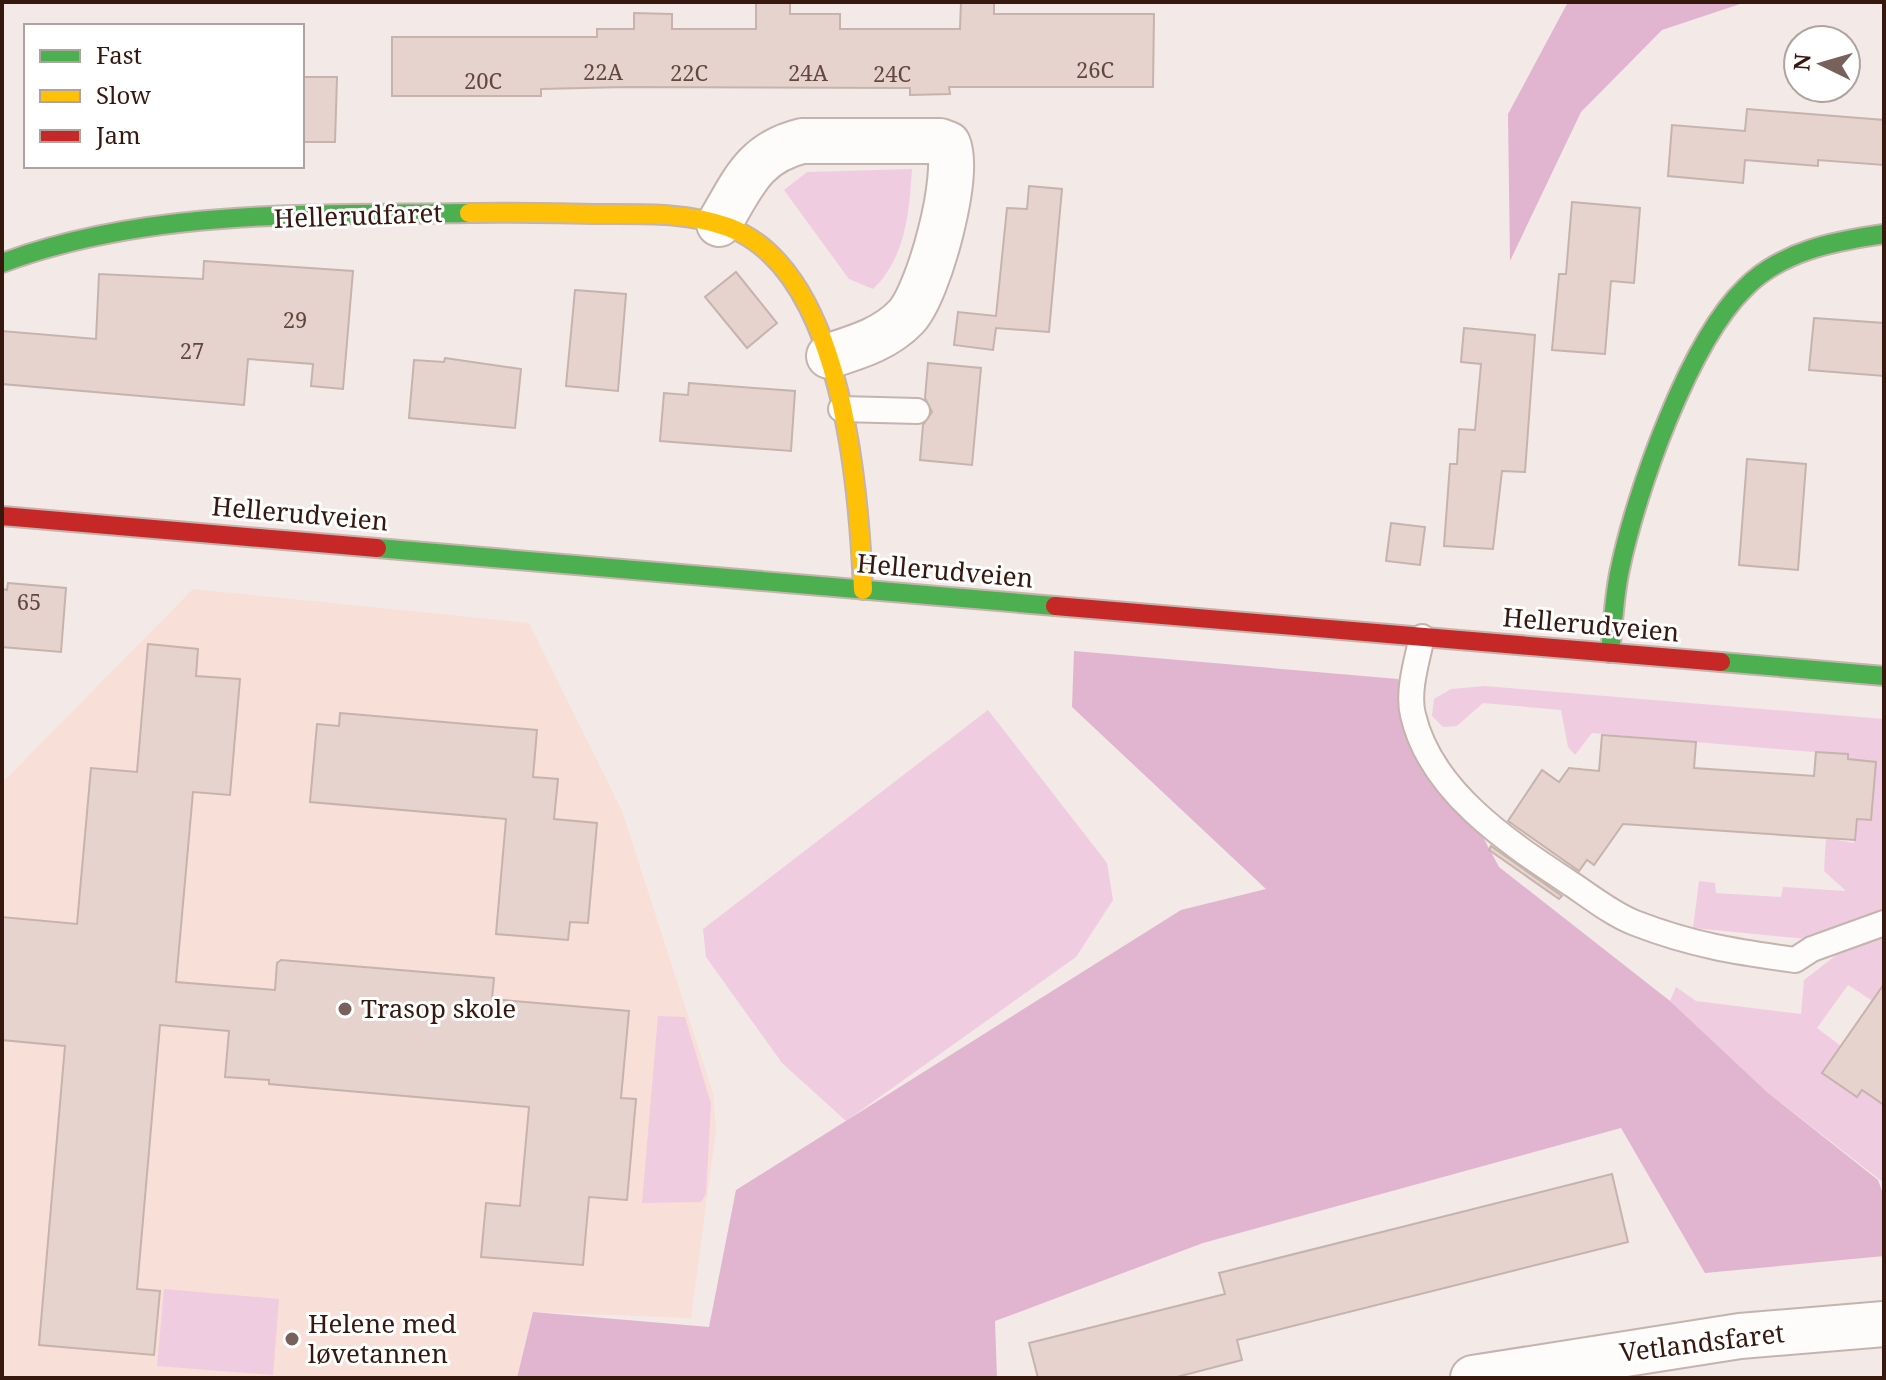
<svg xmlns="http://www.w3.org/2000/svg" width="1886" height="1380" viewBox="0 0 1886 1380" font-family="'Noto Serif',serif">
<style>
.built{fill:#f8dfd8}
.green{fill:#f0cce1}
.forest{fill:#e1b4d0}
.building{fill:#e7d3cd;stroke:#c6b3ad;stroke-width:2}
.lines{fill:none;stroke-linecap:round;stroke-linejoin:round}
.lane-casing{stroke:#c5b3ad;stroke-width:28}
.street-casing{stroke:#c5b3ad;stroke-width:48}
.fast-casing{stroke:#c5b3ad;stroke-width:22}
.slow-casing{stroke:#c5b3ad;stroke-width:22}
.jam-casing{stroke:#c5b3ad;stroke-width:22}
.lane{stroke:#fdfcfb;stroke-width:24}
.street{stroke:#fdfcfb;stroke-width:44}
.fast{stroke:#4caf50;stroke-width:18}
.slow{stroke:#ffc107;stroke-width:18}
.jam{stroke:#c62828;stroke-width:18}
.poi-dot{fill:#78615a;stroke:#fff;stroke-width:3}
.labels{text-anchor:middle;stroke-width:6;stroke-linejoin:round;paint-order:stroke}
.number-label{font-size:22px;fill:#62473e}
.street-label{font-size:26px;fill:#36180f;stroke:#fff}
.poi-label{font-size:26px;fill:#36180f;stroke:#fff;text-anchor:start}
</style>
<rect width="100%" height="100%" fill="#f3e9e6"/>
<path class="built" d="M 193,589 L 529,623 L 622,811 L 713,1093 L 716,1130 L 691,1318 L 533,1312 L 517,1378 L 2,1378 L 2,783 Z"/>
<g class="green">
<path d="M 912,169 C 909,213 906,257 873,289 L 849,279 L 784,190 L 807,172 Z"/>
<path d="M 1485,686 L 1884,719 L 1884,1000 L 1879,1005 L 1848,985 L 1817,1028 L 1841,1046 L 1862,1090 L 1884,1105 L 1884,1183 L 1767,1092 L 1670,1001 L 1676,987 L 1696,1001 L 1801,1014 L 1804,980 L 1860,937 L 1841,925 L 1807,939 L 1693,928 L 1699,881 L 1715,883 L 1716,893 L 1781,897 L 1783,887 L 1846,891 L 1824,871 L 1826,838 L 1854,843 L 1857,819 L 1848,755 L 1592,733 L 1575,755 L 1568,747 L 1561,710 L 1483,703 L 1457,726 L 1443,727 L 1432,716 L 1434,699 L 1451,689 Z"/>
<path d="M 988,710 L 1107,863 L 1113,900 L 1076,957 L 846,1121 L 782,1063 L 706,957 L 703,929 Z"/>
<path d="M 658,1016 L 685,1017 L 711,1104 L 706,1194 L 701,1202 L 642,1203 Z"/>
<path d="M 164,1289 L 279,1299 L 273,1375 L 157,1366 Z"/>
</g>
<g class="forest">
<path d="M 1568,2 L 1746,2 L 1662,30 L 1581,112 L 1510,261 L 1508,114 Z"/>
<path d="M 1074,651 L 1398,679 L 1499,867 L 1670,1001 L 1767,1092 L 1878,1180 L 1884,1196 L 1884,1256 L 1705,1273 L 1621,1128 L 1203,1243 L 995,1321 L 997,1378 L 517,1378 L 533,1312 L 709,1327 L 736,1190 L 1181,910 L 1266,889 L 1072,707 Z"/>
</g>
<g class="building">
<path d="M 756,2 L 790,2 L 790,14 L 840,14 L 840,29 L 960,29 L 961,2 L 994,2 L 994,14 L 1154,14 L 1153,87 L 949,87 L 950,94 L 910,95 L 910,88 L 626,87 L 541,89 L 541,96 L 392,96 L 392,37 L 597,37 L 597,29 L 634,29 L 634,13 L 672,14 L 672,29 L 756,29 Z"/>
<path d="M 302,77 L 337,77 L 335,142 L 302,142 Z"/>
<path d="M 1747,109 L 1884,120 L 1884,165 L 1818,160 L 1818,166 L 1745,160 L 1743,183 L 1668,176 L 1672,125 L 1745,131 Z"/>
<path d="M 1029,186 L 1062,189 L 1049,332 L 996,328 L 993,350 L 954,345 L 958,312 L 996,316 L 1007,208 L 1027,209 Z"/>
<path d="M 1572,202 L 1640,208 L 1634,283 L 1611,281 L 1605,354 L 1552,350 L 1559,274 L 1566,274 Z"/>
<path d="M 204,261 L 353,271 L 343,389 L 311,386 L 313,364 L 248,359 L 244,405 L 2,384 L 2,331 L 96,339 L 99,274 L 203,279 Z"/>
<path d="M 736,272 L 777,323 L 747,348 L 705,297 Z"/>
<path d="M 575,290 L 626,294 L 618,391 L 566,386 Z"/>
<path d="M 1814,318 L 1884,323 L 1884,376 L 1809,370 Z"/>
<path d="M 1464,328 L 1535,335 L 1525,472 L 1502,471 L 1493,549 L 1444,546 L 1450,464 L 1457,464 L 1459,429 L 1475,430 L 1481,364 L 1461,362 Z"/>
<path d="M 445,358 L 521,369 L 515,428 L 409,418 L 414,360 L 444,362 Z"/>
<path d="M 928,363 L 981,368 L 972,465 L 920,460 L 923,425 L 932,412 L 925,398 Z"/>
<path d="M 689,383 L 795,391 L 791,451 L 660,441 L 664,393 L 688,395 Z"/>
<path d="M 1747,459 L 1806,464 L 1798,570 L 1739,565 Z"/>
<path d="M 1391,523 L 1425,527 L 1420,565 L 1386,561 Z"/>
<path d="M 8,583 L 66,588 L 61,652 L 2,647 L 2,589 L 7,590 Z"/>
<path d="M 148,644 L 198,649 L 196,676 L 240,679 L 230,795 L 193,792 L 176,982 L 275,990 L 277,963 L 281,960 L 494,978 L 492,999 L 629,1011 L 621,1098 L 636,1099 L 627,1200 L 589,1197 L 583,1265 L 481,1257 L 486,1203 L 520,1206 L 529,1107 L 269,1084 L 269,1080 L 225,1077 L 229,1031 L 160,1025 L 137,1289 L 160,1291 L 154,1355 L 39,1345 L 65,1046 L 2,1040 L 2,917 L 77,924 L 91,768 L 137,772 Z"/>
<path d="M 340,713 L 537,730 L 533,777 L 558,779 L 554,819 L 597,823 L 588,923 L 570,922 L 568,940 L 496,934 L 506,819 L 310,802 L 317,724 L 339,726 Z"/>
<path d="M 1602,735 L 1696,742 L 1694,768 L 1814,776 L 1816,752 L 1848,754 L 1848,759 L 1876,762 L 1871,820 L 1857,819 L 1855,840 L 1623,824 L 1594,865 L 1587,860 L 1579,871 L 1508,821 L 1542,770 L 1559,782 L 1569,768 L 1599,771 Z"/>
<path d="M 1491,846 L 1562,896 L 1559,899 L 1489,850 Z"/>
<path d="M 1884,984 L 1884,1105 L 1862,1090 L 1857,1097 L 1822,1073 Z"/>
<path d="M 1612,1174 L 1628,1242 L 1237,1340 L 1242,1360 L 1173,1378 L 1038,1378 L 1029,1343 L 1225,1294 L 1219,1273 Z"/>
</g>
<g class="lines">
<g class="lane-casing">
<g id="lane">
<path d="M 841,409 L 917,411"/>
<path d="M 1422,637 C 1417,660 1407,692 1413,715 C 1431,793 1511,844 1573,885 C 1592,898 1614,915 1635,923 C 1692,945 1736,952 1795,960 L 1812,949 L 1884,923"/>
</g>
</g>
<g class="street-casing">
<g id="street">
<path d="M 719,224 C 743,184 753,153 802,141 L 940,141 L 948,144 C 961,174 929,293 906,317 C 885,339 857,347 829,356"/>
<path d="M 1473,1378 L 1740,1336 L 1884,1324"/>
</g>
</g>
<g class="fast-casing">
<g id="fast">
<path d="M 2,263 C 149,208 314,215 469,213"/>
<path d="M 377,548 L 1055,606"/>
<path d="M 1610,653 C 1613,625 1614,596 1620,569 C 1636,492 1689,342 1745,288 C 1781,251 1835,241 1884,234"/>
<path d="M 1721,662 L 1884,676"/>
</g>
</g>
<g class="slow-casing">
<path id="slow" d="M 469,213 C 511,212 553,213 596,214 C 639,214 687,212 728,227 C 843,270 859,487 863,590"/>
</g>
<g class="jam-casing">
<g id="jam">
<path d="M 2,516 L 377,548"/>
<path d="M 1055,606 L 1721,662"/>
</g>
</g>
<use href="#lane" class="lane"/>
<use href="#street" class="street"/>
<use href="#fast" class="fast"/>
<use href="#slow" class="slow"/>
<use href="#jam" class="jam"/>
</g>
<g class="poi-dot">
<circle cx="345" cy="1009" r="8"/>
<circle cx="292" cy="1339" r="8"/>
</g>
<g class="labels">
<g class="number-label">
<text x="1095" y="78">26C</text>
<text x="603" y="80">22A</text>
<text x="689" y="81">22C</text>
<text x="808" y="81">24A</text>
<text x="892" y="82">24C</text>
<text x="483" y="89">20C</text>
<text x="295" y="328">29</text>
<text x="192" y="359">27</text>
<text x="29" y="610">65</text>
</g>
<g class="street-label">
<text transform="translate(358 216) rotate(-2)" y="9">Hellerudfaret</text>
<text transform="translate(300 514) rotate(5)" y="9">Hellerudveien</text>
<text transform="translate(945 571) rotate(5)" y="9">Hellerudveien</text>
<text transform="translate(1591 625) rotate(5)" y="9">Hellerudveien</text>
<text transform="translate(1702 1343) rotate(-7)" y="9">Vetlandsfaret</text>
</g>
<g class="poi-label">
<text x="361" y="1018">Trasop skole</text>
<text x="308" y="1333">Helene med<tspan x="308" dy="30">løvetannen</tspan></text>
</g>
</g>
<rect width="1886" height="1380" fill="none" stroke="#36180f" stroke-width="8"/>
<rect x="24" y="24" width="280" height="144" fill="#ffffff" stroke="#afa39f" stroke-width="2"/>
<rect x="40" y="50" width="40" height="12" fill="#4caf50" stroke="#afa39f" stroke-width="2"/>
<text x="96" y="64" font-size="24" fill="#36180f">Fast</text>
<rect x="40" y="90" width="40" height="12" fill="#ffc107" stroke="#afa39f" stroke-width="2"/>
<text x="96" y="104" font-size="24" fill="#36180f">Slow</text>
<rect x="40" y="130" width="40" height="12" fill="#c62828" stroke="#afa39f" stroke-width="2"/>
<text x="96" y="144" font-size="24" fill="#36180f">Jam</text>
<g transform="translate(1822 64) rotate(275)"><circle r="38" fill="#ffffff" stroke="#afa39f" stroke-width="2"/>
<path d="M0-6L14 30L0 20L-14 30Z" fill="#78615a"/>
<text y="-12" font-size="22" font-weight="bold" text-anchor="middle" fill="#36180f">N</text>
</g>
</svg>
